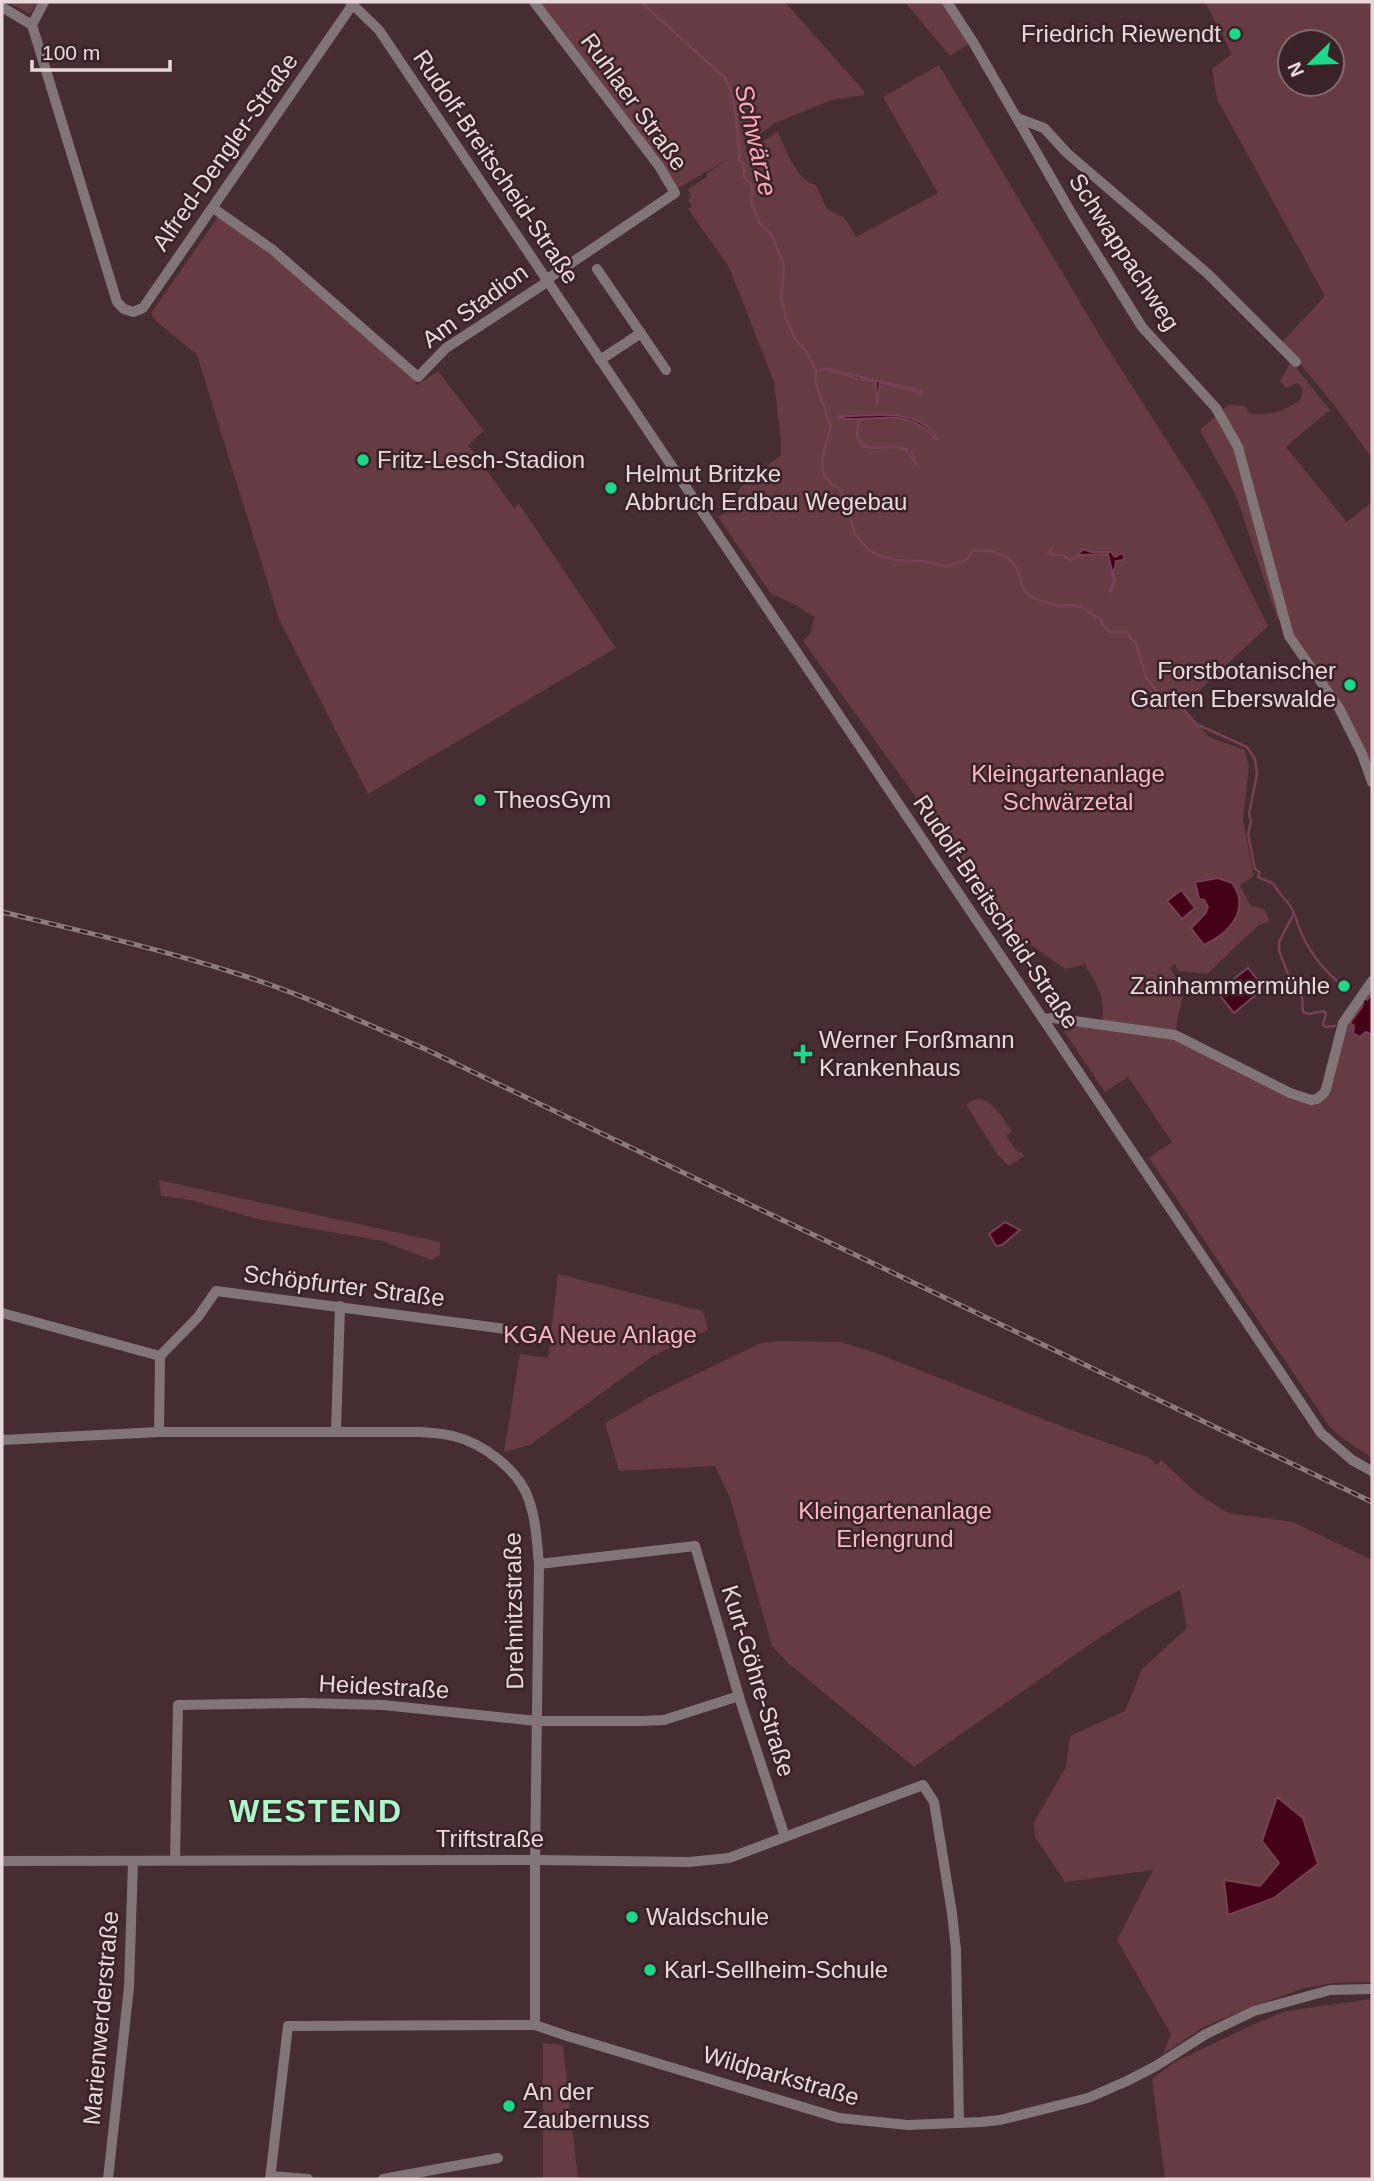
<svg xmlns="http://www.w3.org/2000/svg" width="1374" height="2181" viewBox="0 0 1374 2181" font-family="Helvetica,sans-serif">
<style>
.green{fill:#663b43;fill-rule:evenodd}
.water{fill:#440219;stroke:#754253;stroke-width:2}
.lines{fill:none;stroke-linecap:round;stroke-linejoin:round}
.stream{stroke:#754253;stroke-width:2.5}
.minor{stroke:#817577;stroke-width:10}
.rail-casing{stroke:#8f7b7e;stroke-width:5}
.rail{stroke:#3a2328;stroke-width:2.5;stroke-dasharray:8;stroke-linecap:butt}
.poi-dot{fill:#1cd988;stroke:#3a2328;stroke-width:2.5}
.labels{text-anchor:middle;stroke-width:5;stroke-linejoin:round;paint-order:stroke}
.poi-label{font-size:24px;fill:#e8d8da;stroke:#3a2328;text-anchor:start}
.street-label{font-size:24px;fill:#e8d8da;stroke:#3a2328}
.park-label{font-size:24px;fill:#f8b7c2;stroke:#3a2328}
.water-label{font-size:26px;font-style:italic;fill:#fba7b7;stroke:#3a2328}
.district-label{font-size:32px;font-weight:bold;letter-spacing:2px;fill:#aaf8c9;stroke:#3a2328}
</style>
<rect width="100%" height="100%" fill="#452d32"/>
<g class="green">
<path d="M 7,2 L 38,2 L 30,14 Z"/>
<path d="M 539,2 L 785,2 L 864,91 L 864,95 L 832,100 L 775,123 L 748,143 L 745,152 L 778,132 C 786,149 796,180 816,185 L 827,209 L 845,218 L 856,237 L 938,193 L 883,97 L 939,65 L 1100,336 L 1206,502 L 1268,626 L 1182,707 L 1209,737 L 1245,750 L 1249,767 L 1243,820 L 1254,876 L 1240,885 L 1250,905 L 1264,909 L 1270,921 L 1259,925 L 1207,974 L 1178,971 L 1175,964 L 1170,968 L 1184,992 L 1177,1021 L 1176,1032 L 1102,1021 C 1104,1004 1102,992 1092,977 C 1089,971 1086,968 1084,962 L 1083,965 L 1065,969 L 1023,939 L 1018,944 L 999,910 L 994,913 L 908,786 L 803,641 L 810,634 L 815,617 L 792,603 L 771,594 L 718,517 L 727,511 L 729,501 L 745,483 L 781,455 L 781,441 L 774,382 L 763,354 L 729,267 L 688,209 L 692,206 L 688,200 L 691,197 L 688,189 L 707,177 L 706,174 L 728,159 L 677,189 Z"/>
<path d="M 905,2 L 942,2 L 970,43 L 950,56 Z"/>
<path d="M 1205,2 L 1372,2 L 1372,459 L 1338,410 L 1282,342 L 1325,296 L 1217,99 L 1212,69 L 1232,54 ZM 1290,42 L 1332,42 L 1332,84 L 1290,84 Z"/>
<path d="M 218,217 L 270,254 L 410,375 L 417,385 L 438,371 L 484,431 L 468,445 L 514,508 L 519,504 L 616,648 L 368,794 L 279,619 L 197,355 L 156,321 L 151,313 Z"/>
<path d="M 1291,361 L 1330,410 L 1286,447 L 1347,522 L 1372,502 L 1372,774 L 1291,632 L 1277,618 L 1237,498 L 1200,430 L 1228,405 L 1245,406 L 1249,413 C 1266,418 1286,410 1300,400 C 1303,393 1304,388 1297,383 L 1286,388 L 1280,381 Z"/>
<path d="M 1372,986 L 1372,1458 L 1341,1437 L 1329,1426 L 1149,1158 L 1172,1142 L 1128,1077 L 1105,1092 L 1063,1030 L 1082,1026 L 1175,1036 L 1319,1101 L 1347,1021 Z"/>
<path d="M 980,1099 C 995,1102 1004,1120 1012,1132 L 1006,1136 L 1017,1151 L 1022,1153 L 1024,1156 L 1009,1166 L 997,1154 L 968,1108 L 967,1104 L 973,1100 Z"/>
<path d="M 159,1180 L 440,1242 L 440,1255 L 431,1260 L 382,1241 L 258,1219 L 191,1200 L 161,1196 Z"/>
<path d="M 558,1274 L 703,1311 L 708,1330 L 653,1356 L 530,1445 L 504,1452 L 520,1354 L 548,1358 Z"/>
<path d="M 780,1341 L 841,1342 L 876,1353 L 1066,1428 L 1150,1458 L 1157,1465 L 1161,1460 L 1198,1494 L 1228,1513 L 1293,1522 L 1372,1560 L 1372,1982 L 1332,1983 L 1302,1989 L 1253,2006 L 1202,2028 L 1163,2054 L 1171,2034 L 1117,1940 L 1153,1870 L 1065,1882 L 1035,1837 L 1034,1822 L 1066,1767 L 1070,1736 L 1125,1711 L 1142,1669 L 1187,1628 L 1180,1590 L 1146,1608 L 1092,1643 L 914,1767 L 788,1663 L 772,1646 L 730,1498 L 715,1466 L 619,1471 L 605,1423 L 651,1396 L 761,1343 ZM 1277,1797 L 1318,1864 L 1228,1915 L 1224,1880 L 1260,1886 L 1279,1862 L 1262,1841 Z"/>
<path d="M 1372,1999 L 1372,2179 L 1165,2179 L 1152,2079 L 1173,2063 L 1250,2026 L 1286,2011 Z"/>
<path d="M 543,2043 L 563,2045 L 578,2179 L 543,2179 Z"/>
</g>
<g class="water">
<path d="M 827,368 C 858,378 890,383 922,391 L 921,393 L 880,382 L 877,406 L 876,381 L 858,379 L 826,369 L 816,372 Z"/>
<path d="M 838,416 C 871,418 916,404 937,439 L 935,439 C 915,413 890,417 860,419 C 860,424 857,431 858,436 C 865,464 914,428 916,466 C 904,427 864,466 857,436 C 856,431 859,424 859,419 L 845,419 Z"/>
<path d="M 1051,549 L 1051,554 L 1064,555 L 1069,559 L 1076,557 L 1083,549 L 1091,552 L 1111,552 L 1115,557 L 1122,553 L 1125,558 L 1122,560 L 1116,561 L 1115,568 L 1113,571 L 1115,582 L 1110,593 L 1110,590 L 1114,580 L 1108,554 L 1080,555 L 1076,559 L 1069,560 L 1063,555 L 1050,555 L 1048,553 Z"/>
<path d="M 1218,878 L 1232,883 C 1252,910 1228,934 1204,945 L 1191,928 L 1205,914 L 1208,907 L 1204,900 L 1199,899 L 1195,882 Z"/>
<path d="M 1181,890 L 1195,908 L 1182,919 L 1167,901 Z"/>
<path d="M 1248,968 L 1264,988 L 1234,1013 L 1217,992 Z"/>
<path d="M 1372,993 L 1372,1035 L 1366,1032 L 1360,1037 L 1353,1033 L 1354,1026 L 1350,1023 L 1362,1007 L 1361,1003 L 1363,1004 L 1363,1001 L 1365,998 L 1367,1000 Z"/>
<path d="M 1005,1222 L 1020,1230 L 1002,1245 L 996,1246 L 989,1234 Z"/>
<path d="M 1277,1797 L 1303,1818 L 1318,1864 L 1274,1898 L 1228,1915 L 1224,1880 L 1260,1886 L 1279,1863 L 1262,1841 Z"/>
</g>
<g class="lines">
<g class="stream">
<path d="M 641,2 L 725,78 C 738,103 736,128 740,155 L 738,160 L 744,165 L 744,177 L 751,184 L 753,192 L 751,202 L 760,224 L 771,234 L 782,260 L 784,267 L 781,296 L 786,319 L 795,339 L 807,352 L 816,370 L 815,381 L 831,426 L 823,455 L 822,466 L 824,475 L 833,486 L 837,487 L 847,499 L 854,533 L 868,549 L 877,555 L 894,560 L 923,561 L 946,566 L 965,561 L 973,551 C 993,549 1014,554 1020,577 C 1022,584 1023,592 1030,596 C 1036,599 1045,602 1051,604 C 1059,607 1069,604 1078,606 C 1086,608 1093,616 1102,620 L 1102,625 L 1111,632 L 1128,632 L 1131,639 L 1136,643 L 1146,677 L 1158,693 L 1172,704 L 1182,707 L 1196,724 L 1247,747 L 1255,759 L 1257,774 L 1249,814 L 1251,822 L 1248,834 L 1255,869 L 1260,872 L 1258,877 L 1274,884 C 1278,895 1288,899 1294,913 L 1279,942 L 1279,951 L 1294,989 L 1302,997 L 1303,1012 L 1309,1014 L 1324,1011 L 1326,1014 L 1323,1024 L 1325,1027 L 1335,1026"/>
<path d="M 1295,915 C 1302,941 1318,964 1337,981"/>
</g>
<g class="minor">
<path d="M 350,2 L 379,30 L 1321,1433 L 1352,1460 L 1372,1471"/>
<path d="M 947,2 L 973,42 L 1073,216 L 1142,327 L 1216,408 L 1238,447 L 1289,636 L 1339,708 L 1362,754 L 1372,782"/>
<path d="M 2,7 L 32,25 L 117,302 L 124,309 L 133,312 L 143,308 L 353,4"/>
<path d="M 32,25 L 44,2"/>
<path d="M 1017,118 L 1044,128 L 1067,153 L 1208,274 L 1296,362"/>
<path d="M 213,208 L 273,250 L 418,377 L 446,348 L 544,284 L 549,278 L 675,193 L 659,166 L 534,2"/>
<path d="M 597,269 L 666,370"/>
<path d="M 600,360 L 641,333"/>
<path d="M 1043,1019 L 1053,1018 L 1175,1035 L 1290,1093 L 1311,1100 L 1317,1099 L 1324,1093 L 1326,1089 L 1343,1023 L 1372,981"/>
<path d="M 2,1313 L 160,1356 L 198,1317 L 216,1291 L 506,1329"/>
<path d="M 336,1431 L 340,1306"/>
<path d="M 159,1432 L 160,1356"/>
<path d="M 2,1440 L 159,1432 L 421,1432 C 431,1433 443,1433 453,1436 C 483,1443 519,1470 529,1500 C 536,1520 537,1543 539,1564 L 535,1860 L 535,2025"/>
<path d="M 539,1564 L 695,1546 L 740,1700 L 785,1837"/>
<path d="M 175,1860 L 178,1705 L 303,1703 L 383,1705 L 537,1721 L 641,1721 L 664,1720 L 739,1696"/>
<path d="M 2,1861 L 535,1860 L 689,1862 L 729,1858 L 923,1785 L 934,1802 L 952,1913 L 956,1950 L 959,2123"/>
<path d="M 271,2176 L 308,2179"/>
<path d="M 108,2179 L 129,1987 L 133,1861"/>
<path d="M 270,2179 L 288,2026 L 535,2025 L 567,2036 L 839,2118 L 908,2125 L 981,2122 L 1000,2120 L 1088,2098 L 1127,2081 L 1156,2066 L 1206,2034 L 1254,2011 L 1330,1990 L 1372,1989"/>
<path d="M 383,2179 L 498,2158"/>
</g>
<g class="rail-casing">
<path id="rail" d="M 2,912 C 81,931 160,949 238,974 C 302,994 364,1023 425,1049 L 1372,1502"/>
</g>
<use href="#rail" class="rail"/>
</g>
<g class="poi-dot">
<circle cx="1235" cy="34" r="7"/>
<circle cx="363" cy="460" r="7"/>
<circle cx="611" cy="488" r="7"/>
<circle cx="1350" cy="685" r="7"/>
<circle cx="480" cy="800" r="7"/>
<circle cx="1344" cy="986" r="7"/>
<path d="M799.5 1043.5h7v7h7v7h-7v7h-7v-7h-7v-7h7z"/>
<circle cx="632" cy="1917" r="7"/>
<circle cx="650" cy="1970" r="7"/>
<circle cx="509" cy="2106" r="7"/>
</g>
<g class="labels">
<g class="poi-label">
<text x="1221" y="42" text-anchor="end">Friedrich Riewendt</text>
<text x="377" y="468">Fritz-Lesch-Stadion</text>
<text x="625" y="482">Helmut Britzke<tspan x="625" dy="28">Abbruch Erdbau Wegebau</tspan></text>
<text x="1336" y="679" text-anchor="end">Forstbotanischer<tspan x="1336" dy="28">Garten Eberswalde</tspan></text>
<text x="494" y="808">TheosGym</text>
<text x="1330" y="994" text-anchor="end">Zainhammermühle</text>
<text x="819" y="1048">Werner Forßmann<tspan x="819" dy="28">Krankenhaus</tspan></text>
<text x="646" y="1925">Waldschule</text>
<text x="664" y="1978">Karl-Sellheim-Schule</text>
<text x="523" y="2100">An der<tspan x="523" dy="28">Zaubernuss</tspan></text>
</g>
<g class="street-label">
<text transform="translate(634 102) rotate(54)" y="8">Ruhlaer Straße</text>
<text transform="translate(225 152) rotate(-55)" y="8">Alfred-Dengler-Straße</text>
<text transform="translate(496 167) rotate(56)" y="8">Rudolf-Breitscheid-Straße</text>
<text transform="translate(1124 252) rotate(57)" y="8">Schwappachweg</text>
<text transform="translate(475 306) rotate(-36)" y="8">Am Stadion</text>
<text transform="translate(996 912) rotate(56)" y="8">Rudolf-Breitscheid-Straße</text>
<text transform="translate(344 1286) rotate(7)" y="8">Schöpfurter Straße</text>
<text transform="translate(514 1611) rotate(-91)" y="8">Drehnitzstraße</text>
<text transform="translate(758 1681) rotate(73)" y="8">Kurt-Göhre-Straße</text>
<text transform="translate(384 1687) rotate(3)" y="8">Heidestraße</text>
<text x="490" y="1847">Triftstraße</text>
<text transform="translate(101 2018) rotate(-85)" y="8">Marienwerderstraße</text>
<text transform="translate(781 2076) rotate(16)" y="8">Wildparkstraße</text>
</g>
<g class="park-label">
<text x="1068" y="782">Kleingartenanlage<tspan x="1068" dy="28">Schwärzetal</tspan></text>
<text x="600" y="1343">KGA Neue Anlage</text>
<text x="895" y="1519">Kleingartenanlage<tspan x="895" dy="28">Erlengrund</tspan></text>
</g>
<g class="water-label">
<text transform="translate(756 140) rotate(77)" y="9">Schwärze</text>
</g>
<g class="district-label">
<text x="316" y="1822">WESTEND</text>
</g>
</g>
<rect width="1374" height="2181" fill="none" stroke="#e8d8da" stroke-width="7"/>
<g transform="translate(1311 63) rotate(247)"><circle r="33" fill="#3a2328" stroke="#806b6f" stroke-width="2"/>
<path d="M0-5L12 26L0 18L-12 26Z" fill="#1cd988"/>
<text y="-10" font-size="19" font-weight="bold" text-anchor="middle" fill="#e8d8da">N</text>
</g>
<path d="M32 60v10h138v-10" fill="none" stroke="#e8d8da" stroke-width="3.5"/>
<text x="42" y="60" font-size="21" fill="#e8d8da" stroke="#3a2328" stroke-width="5" paint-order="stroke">100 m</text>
</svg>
